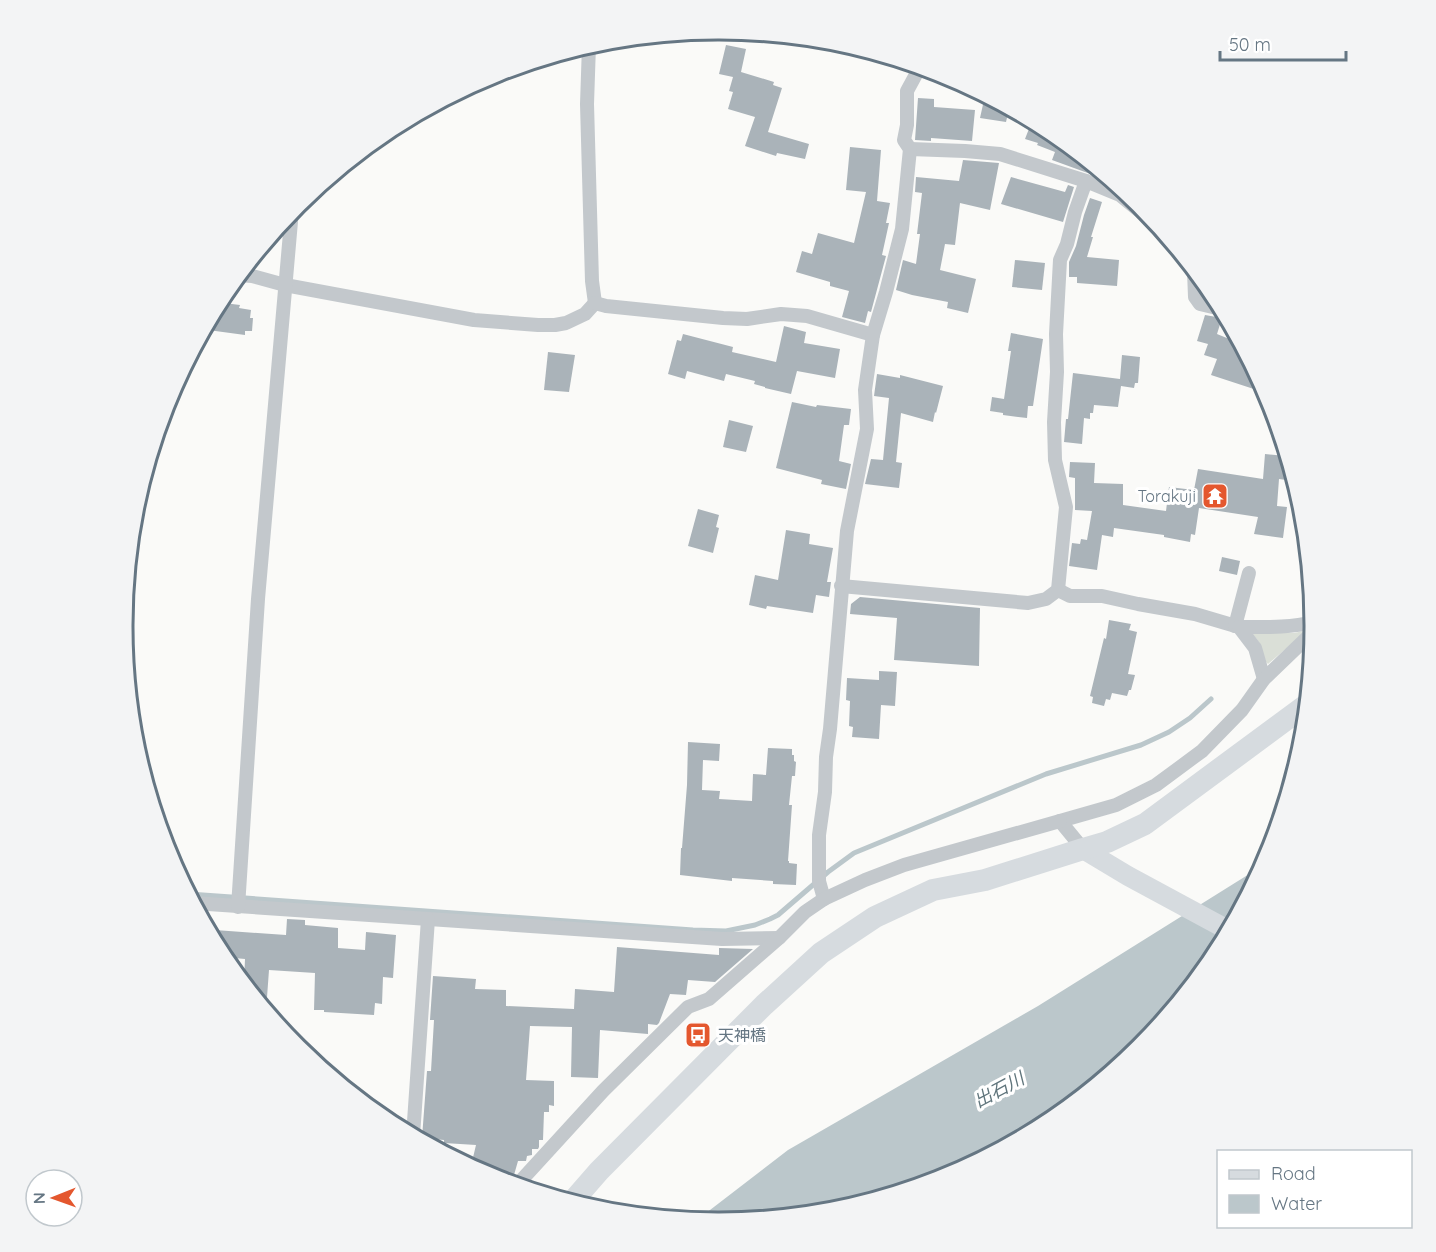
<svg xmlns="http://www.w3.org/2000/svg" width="1436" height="1252" viewBox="0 0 1436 1252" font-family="Quicksand,'Noto Sans JP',sans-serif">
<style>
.green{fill:#dadfd7}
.water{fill:#bbc7cb}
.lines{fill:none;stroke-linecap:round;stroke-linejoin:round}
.stream{stroke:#bbc7cb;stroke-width:5}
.building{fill:#aab3b9}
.minor{stroke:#c3c8cc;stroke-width:14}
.secondary{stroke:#d6dbdf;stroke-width:20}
.trunk{stroke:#d6dbdf;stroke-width:22}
.labels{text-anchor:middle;stroke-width:6;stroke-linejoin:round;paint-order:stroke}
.poi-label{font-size:16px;fill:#657683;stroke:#fff;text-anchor:end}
.water-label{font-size:18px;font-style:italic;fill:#60757c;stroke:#fff}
.rim{fill:none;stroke:#657683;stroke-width:3}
</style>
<rect width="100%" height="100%" fill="#fafaf8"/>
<path class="green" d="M 1308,630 L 1268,664 L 1266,662 L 1259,642 L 1252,633 L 1294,633 Z"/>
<path class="water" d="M 1262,866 L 1213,957 L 1139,1048 L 1049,1122 L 946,1177 L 834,1211 L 718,1222 L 697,1220 L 788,1150 L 1038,1006 Z"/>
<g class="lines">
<path class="stream" d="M 189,894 L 693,930 L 726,931 L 755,925 L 770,919 L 778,915 L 828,872 L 854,853 L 1046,774 L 1141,745 L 1169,732 L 1190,718 L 1211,699"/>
</g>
<g class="building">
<path d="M 726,45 L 746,49 L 741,72 L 774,82 L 773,85 L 782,88 L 768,132 L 809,144 L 805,159 L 777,153 L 776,156 L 745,146 L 755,117 L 728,109 L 733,92 L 729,91 L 733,77 L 719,74 Z"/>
<path d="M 987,97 L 1009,109 L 1006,122 L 980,118 L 984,100 L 987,101 Z"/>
<path d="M 918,98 L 934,99 L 934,107 L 975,110 L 972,141 L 931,138 L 931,141 L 915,140 Z"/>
<path d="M 1032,121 L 1049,131 L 1108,179 L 1107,180 L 1052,160 L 1055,152 L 1037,145 L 1038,143 L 1025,139 Z"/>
<path d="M 850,147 L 881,150 L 877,201 L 890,203 L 886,223 L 889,223 L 882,255 L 886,256 L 871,312 L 868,311 L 865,323 L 842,317 L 849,291 L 830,286 L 830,282 L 796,272 L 802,251 L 812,254 L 818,233 L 854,243 L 866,192 L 846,190 Z"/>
<path d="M 963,160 L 999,163 L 990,210 L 960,203 L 955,245 L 945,244 L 940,270 L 976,279 L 968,313 L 947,308 L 948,302 L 912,295 L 896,290 L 903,260 L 916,264 L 920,234 L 917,234 L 922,193 L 915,192 L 916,177 L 959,181 Z"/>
<path d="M 1011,177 L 1065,192 L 1068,185 L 1074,187 L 1063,222 L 1001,204 Z"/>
<path d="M 1090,198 L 1102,202 L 1091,237 L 1093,237 L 1087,257 L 1119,260 L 1117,286 L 1077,283 L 1077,277 L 1069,277 L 1069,262 L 1076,246 L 1084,215 Z"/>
<path d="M 1015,260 L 1045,263 L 1042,290 L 1012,287 Z"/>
<path d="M 224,303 L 240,305 L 239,308 L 251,310 L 250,318 L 253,318 L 252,331 L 245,331 L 245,335 L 208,330 L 209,320 L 217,306 L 223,307 Z"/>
<path d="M 1205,315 L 1222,318 L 1217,334 L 1239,343 L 1266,393 L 1211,375 L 1217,359 L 1204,355 L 1208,344 L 1197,341 Z"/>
<path d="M 784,326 L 806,332 L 804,343 L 840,349 L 835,378 L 797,371 L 791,394 L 765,388 L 765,387 L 754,384 L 755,381 L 726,374 L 724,381 L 687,371 L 685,379 L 668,374 L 677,340 L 681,341 L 683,334 L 733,347 L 732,352 L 776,362 Z"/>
<path d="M 1011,333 L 1043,339 L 1033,406 L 1028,406 L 1027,418 L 1003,415 L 1003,413 L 990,411 L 992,397 L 1004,399 L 1011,351 L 1008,351 Z"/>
<path d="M 548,352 L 575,355 L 569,392 L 544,390 Z"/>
<path d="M 1122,355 L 1140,357 L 1138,383 L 1135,383 L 1134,388 L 1121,386 L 1118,407 L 1094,405 L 1093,413 L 1090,413 L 1090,419 L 1084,418 L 1082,444 L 1064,442 L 1066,419 L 1068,419 L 1073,373 L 1120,379 Z"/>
<path d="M 877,374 L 900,378 L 900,375 L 943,386 L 936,413 L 935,412 L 933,422 L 901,413 L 896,462 L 902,463 L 899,488 L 865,484 L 871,459 L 883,460 L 889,398 L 874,396 Z"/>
<path d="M 792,402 L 816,407 L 817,405 L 851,409 L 849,425 L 844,425 L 839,461 L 851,464 L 846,489 L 821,484 L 822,480 L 776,468 Z"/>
<path d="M 729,420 L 753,426 L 746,452 L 723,447 Z"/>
<path d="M 1265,454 L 1286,456 L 1294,481 L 1279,479 L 1277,506 L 1287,507 L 1283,538 L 1254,534 L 1258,517 L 1199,508 L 1195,535 L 1191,534 L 1190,542 L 1164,537 L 1164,535 L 1114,528 L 1113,537 L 1102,535 L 1097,570 L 1069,566 L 1072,543 L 1080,544 L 1081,539 L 1087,540 L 1092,511 L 1075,510 L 1075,478 L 1069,477 L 1070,462 L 1095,463 L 1094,483 L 1123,484 L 1123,505 L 1166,511 L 1169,487 L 1194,490 L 1198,469 L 1263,479 Z"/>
<path d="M 698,509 L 719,515 L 716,527 L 719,528 L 713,553 L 688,546 Z"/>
<path d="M 786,530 L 810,534 L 809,544 L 833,548 L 827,582 L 831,582 L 829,597 L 816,595 L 813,613 L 767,606 L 766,609 L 749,605 L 755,575 L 778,580 Z"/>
<path d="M 1222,557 L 1240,561 L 1237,575 L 1219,571 Z"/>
<path d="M 860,597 L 980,608 L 979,666 L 894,660 L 897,618 L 850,614 L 851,604 Z"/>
<path d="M 1109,620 L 1131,624 L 1129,630 L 1137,632 L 1128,674 L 1135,675 L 1131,690 L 1129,690 L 1127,696 L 1112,693 L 1110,700 L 1106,699 L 1104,706 L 1092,703 L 1093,697 L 1090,696 L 1104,638 L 1106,639 Z"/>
<path d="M 879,671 L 897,672 L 895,706 L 881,705 L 879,739 L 852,737 L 853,727 L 849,726 L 850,701 L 846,700 L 847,678 L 879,680 Z"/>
<path d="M 688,742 L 720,744 L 719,761 L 703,760 L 702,790 L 720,791 L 719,799 L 752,801 L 753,774 L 766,775 L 768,748 L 792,749 L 792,755 L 794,755 L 794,761 L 796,762 L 795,776 L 792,776 L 789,805 L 792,805 L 788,861 L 789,861 L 789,863 L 797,864 L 796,885 L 773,884 L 773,881 L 732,878 L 732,881 L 680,875 L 681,848 L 682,848 L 687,785 Z"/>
<path d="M 287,919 L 305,920 L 305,925 L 338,928 L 338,948 L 365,950 L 366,932 L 396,935 L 393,978 L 383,977 L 382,1004 L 375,1003 L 374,1015 L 324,1012 L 324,1010 L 314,1010 L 315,973 L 269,970 L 266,1011 L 244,983 L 245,959 L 223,957 L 214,941 L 215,930 L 286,935 Z"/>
<path d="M 617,947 L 719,955 L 719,948 L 753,949 L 715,982 L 688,980 L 686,995 L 670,994 L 659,1023 L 657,1025 L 648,1024 L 648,1034 L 600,1030 L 598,1078 L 571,1077 L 572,1027 L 530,1026 L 526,1080 L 554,1081 L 554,1106 L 549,1105 L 549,1112 L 544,1112 L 543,1140 L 539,1140 L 539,1147 L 538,1149 L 532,1149 L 532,1155 L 527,1156 L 526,1161 L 518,1161 L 514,1175 L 493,1170 L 492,1177 L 471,1166 L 476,1145 L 444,1143 L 444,1140 L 422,1138 L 427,1071 L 431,1071 L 434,1020 L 430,1020 L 433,976 L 476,979 L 475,989 L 506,990 L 506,1006 L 574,1009 L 575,989 L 614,992 Z"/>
</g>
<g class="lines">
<g class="minor">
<path d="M 589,45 L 587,104 L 592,281 L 595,303"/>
<path d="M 910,149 L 965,151 L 1000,154 L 1086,181"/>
<path d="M 1194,271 L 1195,297 L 1200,304 L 1221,309"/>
<path d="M 239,275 L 252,276 L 285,285 L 474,320 L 538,325 L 555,325 L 566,323 L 585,314 L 595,303"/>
<path d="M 595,303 L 606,306 L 723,318 L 747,319 L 781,314 L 807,316 L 873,335"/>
<path d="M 841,586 L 1028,603 L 1046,599 L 1058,590 L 1066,507 L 1055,460 L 1054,422 L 1057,372 L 1056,334 L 1060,260 L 1067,244 L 1075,212 L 1086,181 L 1120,195 L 1157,225"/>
<path d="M 1058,590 L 1070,596 L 1102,596 L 1138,604 L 1195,614 L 1239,627 L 1255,648 L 1264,679"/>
<path d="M 1235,626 L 1249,573"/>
<path d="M 1239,627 C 1265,627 1289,628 1314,622"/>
<path d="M 1083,849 L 1060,821 L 1116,805 L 1156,785 L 1202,751 L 1242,710 L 1264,679 L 1314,631"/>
<path d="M 824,899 L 819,881 L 819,835 L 825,792 L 826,757 L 830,729 L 847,531 L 867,429 L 865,390 L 873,335 L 886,292 L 902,229 L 910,149 L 904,140 L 907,125 L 907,91 L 920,67"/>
<path d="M 193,903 L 722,939 L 779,938"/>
<path d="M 238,907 L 258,599 L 292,210"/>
<path d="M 413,1136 L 428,919"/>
<path d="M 517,1185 L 603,1091 L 688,1007 L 709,999 L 779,938 L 805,912 L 824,899 L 865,880 L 904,865 L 1060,821"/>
</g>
<path class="secondary" d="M 1083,849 L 1128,876 L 1228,930"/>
<path class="trunk" d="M 572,1202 L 599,1171 L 764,1005 L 821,953 L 875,917 L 933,890 L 985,880 L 1083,849 L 1107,842 L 1145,824 L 1306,705"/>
</g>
<defs>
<g id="temple-square" transform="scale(1.35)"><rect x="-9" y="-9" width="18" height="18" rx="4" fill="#e4572e" stroke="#fff"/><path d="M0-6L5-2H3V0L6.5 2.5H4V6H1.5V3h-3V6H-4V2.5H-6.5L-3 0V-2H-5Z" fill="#fff"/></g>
<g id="bus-square" transform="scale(1.35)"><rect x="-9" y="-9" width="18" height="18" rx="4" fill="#e4572e" stroke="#fff"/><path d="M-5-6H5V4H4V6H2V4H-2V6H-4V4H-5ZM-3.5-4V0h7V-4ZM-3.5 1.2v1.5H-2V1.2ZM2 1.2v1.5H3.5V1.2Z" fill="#fff"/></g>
</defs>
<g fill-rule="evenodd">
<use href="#temple-square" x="1215" y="496"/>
<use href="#bus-square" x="698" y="1035"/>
</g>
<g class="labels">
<g class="poi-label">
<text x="1196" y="502">Torakuji</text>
<text x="718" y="1041" text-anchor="start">天神橋</text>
</g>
<g class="water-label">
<text transform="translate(999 1090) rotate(-28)" y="6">出石川</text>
</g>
</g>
<path d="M0 0H1436V1252H0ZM718 40H719A585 585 0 0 1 1304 625V627A585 585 0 0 1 719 1212H718A585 585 0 0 1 133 627V625A585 585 0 0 1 718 40Z" fill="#f3f4f5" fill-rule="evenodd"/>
<path class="rim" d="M718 40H719A585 585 0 0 1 1304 625V627A585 585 0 0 1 719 1212H718A585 585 0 0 1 133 627V625A585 585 0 0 1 718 40Z"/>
<rect x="1217" y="1150" width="195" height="78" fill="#ffffff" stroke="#c1c8cd" stroke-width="1.5"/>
<rect x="1229" y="1170" width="30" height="9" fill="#d6dbdf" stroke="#c1c8cd" stroke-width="1.5"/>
<text x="1271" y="1180" font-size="18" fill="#657683">Road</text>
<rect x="1229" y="1195" width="30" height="18" fill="#bbc7cb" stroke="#c1c8cd" stroke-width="1.5"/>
<text x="1271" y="1210" font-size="18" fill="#657683">Water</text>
<g transform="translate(54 1198) rotate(269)"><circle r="28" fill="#ffffff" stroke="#c1c8cd" stroke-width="1.5"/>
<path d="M0-4.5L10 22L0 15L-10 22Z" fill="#e4572e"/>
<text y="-9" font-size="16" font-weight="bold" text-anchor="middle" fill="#657683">N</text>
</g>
<path d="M1220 51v9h126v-9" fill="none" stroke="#657683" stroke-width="3"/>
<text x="1229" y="51" font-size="18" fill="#657683" stroke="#ffffff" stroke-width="4.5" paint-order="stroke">50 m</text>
</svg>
